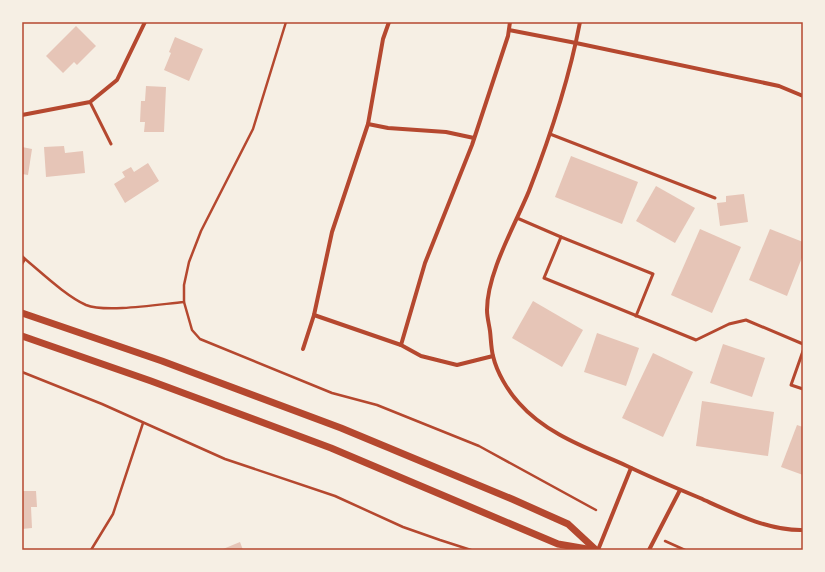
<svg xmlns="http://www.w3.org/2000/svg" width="825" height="572" viewBox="0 0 825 572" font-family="'Space Grotesk',sans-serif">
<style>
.building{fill:#e6c5b7}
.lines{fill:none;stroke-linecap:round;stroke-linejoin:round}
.path{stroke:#b5482f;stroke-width:2.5}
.service{stroke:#b5482f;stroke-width:3}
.minor{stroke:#b5482f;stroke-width:4}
.tertiary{stroke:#b5482f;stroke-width:7}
.neatline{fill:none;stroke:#b5482f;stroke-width:1.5}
</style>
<rect width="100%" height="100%" fill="#f6efe4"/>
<g class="building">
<path d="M 76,26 L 96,46 L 77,65 L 74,62 L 63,73 L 46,56 Z"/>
<path d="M 175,37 L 203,49 L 189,81 L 164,70 L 171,53 L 169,52 Z"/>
<path d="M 146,86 L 166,87 L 164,132 L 144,132 L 145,122 L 140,122 L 141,101 L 145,101 Z"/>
<path d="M 64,146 L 65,153 L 83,151 L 85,173 L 46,177 L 44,147 Z"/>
<path d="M 22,147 L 32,149 L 28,175 L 22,174 Z"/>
<path d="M 571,156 L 638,182 L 622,224 L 555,197 Z"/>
<path d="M 148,163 L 159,181 L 125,203 L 114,184 L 125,177 L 122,172 L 131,167 L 134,172 Z"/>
<path d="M 656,186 L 695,208 L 675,243 L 636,221 Z"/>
<path d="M 744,194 L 748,222 L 720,226 L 717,203 L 726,202 L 726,196 Z"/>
<path d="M 700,229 L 741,247 L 712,313 L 671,295 Z"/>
<path d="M 770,229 L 803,242 L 803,255 L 787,296 L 749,280 Z"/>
<path d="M 533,301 L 583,330 L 562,367 L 512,338 Z"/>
<path d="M 597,333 L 639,348 L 626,386 L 584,372 Z"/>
<path d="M 723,344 L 765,358 L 752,397 L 710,383 Z"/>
<path d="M 653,353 L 693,372 L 663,437 L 622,418 Z"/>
<path d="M 702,401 L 774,412 L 768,456 L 696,446 Z"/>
<path d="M 797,425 L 803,427 L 803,475 L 781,467 Z"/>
<path d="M 22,491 L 36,491 L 37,507 L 31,507 L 32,528 L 22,529 Z"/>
<path d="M 240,542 L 243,550 L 223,550 L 223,549 Z"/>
</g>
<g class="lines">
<g class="path">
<path d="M 22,256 L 25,259 L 22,264"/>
<path d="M 25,259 C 42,273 66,296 86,305 C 106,313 161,304 184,302 L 184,285 L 189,262 L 201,231 L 253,129 L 286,22"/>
<path d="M 184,302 L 192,330 L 200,339 L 332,393 L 377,405 L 479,446 L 596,510"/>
<path d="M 22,372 L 102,404 L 225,459 L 335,496 L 403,527 L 440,540 L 471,550"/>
<path d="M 665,541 L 685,550"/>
<path d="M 91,550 L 113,514 L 143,423"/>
</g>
<g class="service">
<path d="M 90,102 L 111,144"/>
<path d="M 550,134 L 715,198"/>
<path d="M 517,218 L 561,237 L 544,278 L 696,340 L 729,324 L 746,320 L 803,344"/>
<path d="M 561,237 L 653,274 L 636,316"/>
<path d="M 803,351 L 791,385 L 803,389"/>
</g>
<g class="minor">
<path d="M 580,22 C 569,80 550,137 529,191 C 515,225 487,273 487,310 C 487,317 489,324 490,331 C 491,339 491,348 493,356 C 497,373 508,391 519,403 C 547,435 590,449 627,466 C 652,478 676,488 700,498 C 731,512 768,531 803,530"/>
<path d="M 509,30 L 576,43 L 779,86 L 803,96"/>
<path d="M 22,115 L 90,102 L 117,80 L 145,22"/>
<path d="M 368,124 L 388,128 L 446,132 L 474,138"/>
<path d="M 314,315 L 401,345 L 421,356 L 457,365 L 493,356"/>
<path d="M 401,345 L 425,263 L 472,145 L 508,36 L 510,22"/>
<path d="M 303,349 L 314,315 L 332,232 L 368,124 L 383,39 L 389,22"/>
<path d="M 598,550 L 631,468"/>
<path d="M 649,550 L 680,490"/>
</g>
<g class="tertiary">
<path d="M 22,313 L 162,361 L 341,428 L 512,499 L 568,524 L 596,550"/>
<path d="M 22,336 L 151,381 L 331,448 L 558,544 L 593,550"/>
</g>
</g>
<rect width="825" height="572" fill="none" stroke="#f6efe4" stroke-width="46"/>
<rect x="23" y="23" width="779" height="526" class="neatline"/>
</svg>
